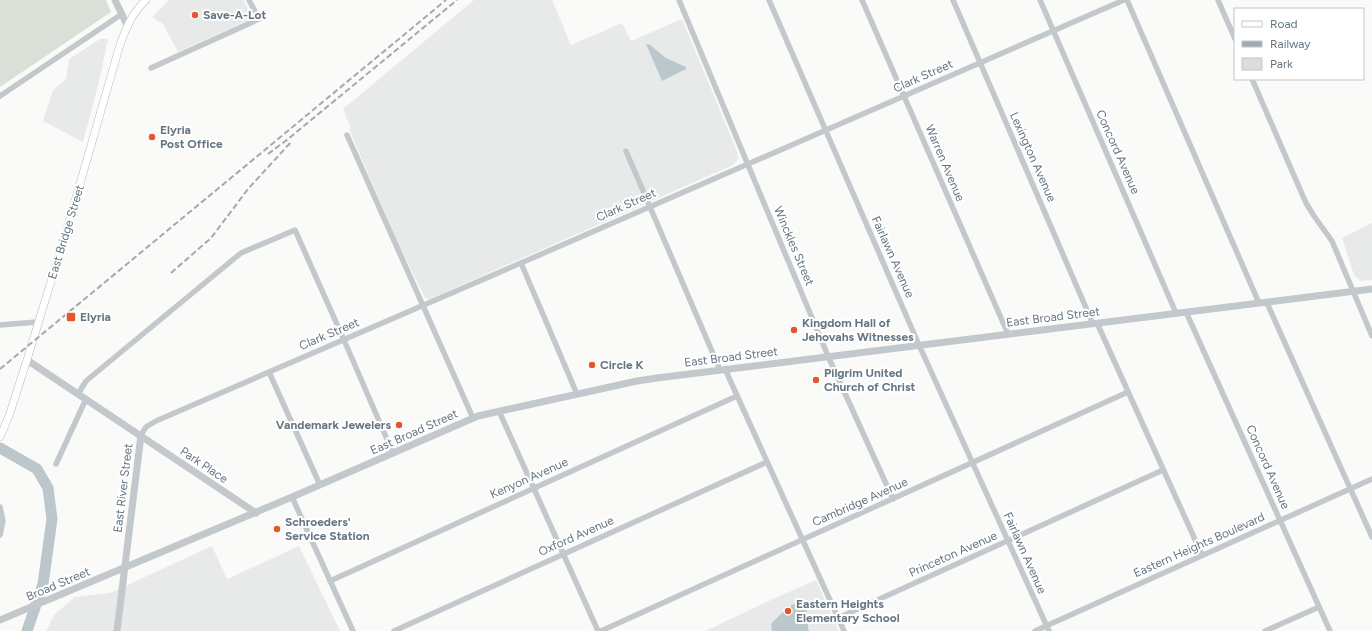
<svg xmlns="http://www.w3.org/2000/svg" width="1372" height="631" viewBox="0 0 1372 631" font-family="Figtree,sans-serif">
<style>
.built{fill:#e8e9e9}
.green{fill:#dadfd7}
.water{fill:#bbc7cb}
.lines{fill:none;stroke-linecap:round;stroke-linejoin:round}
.river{stroke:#bbc7cb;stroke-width:11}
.secondary-casing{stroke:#b3babf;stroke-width:8}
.minor{stroke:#c3c8cc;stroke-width:5.5}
.tertiary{stroke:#c3c8cc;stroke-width:7}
.secondary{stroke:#fff;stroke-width:7}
.rail{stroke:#a2aab0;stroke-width:2;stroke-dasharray:6 3;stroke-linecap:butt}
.poi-dot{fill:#e4572e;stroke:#fff;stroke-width:1.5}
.labels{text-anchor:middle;stroke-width:4;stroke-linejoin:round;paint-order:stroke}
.poi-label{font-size:12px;font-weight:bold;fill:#657683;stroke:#fff;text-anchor:start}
.street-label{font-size:12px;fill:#657683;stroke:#fff}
</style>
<rect width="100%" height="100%" fill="#fafaf8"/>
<g class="built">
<path d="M 169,0 L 243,0 L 251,15 L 246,21 L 178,52 L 163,24 L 152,17 Z"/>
<path d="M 474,0 L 552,0 L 571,45 L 622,23 L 631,41 L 682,19 L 737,151 L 738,158 L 737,161 L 733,165 L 430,299 L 425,298 L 397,241 L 349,129 L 351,129 L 343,109 Z"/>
<path d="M 100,39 L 108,39 L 98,86 L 83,142 L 43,121 L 53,90 L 66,79 L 69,59 Z"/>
<path d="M 1372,223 L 1372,280 L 1361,281 L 1354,275 L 1342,238 Z"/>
<path d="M 212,546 L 227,579 L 299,546 L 340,631 L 46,631 L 54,615 L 75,597 L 110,593 Z"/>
<path d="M 816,580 L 839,631 L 705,631 L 773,599 Z"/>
</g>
<path class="green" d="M 0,0 L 106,0 L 111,12 L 0,87 Z"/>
<g class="water">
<path d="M 646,44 L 650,45 L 666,58 L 686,67 L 686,69 L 662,81 Z"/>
<path d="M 800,602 C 811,610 806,620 809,631 L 772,631 L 771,624 C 778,617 789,604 800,602 Z"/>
</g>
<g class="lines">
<path class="river" d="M 0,448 L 37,469 L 48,488 L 52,519 L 43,584 L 27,631"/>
<g class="secondary-casing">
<path id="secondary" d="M 0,437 L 9,416 L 27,360 L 67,229 L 119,48 C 125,30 132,13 146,0"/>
</g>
<g class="minor">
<path d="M 679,0 L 828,356 L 893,499"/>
<path d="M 769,0 L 919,345 L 1049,631"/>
<path d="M 862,0 L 1008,334"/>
<path d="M 953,0 L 1093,324"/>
<path d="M 1040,0 L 1176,313"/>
<path d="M 1127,0 L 1259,303"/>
<path d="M 1218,0 L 1235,39"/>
<path d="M 151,68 L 259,19 L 249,0"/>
<path d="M 1252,79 L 1306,203 L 1314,216 L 1332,241 L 1372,336"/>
<path d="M 0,96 L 122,14"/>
<path d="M 347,135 L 473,418"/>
<path d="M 626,151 L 720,370"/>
<path d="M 521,263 L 577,394"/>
<path d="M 1267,303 L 1372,537"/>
<path d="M 1186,312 L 1330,631"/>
<path d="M 1097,323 L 1202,555"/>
<path d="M 0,325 L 37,322"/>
<path d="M 725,369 L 844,631"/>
<path d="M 269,372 L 320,485"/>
<path d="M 78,394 L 86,381 L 241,253 L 295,230 L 344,340 L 393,453"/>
<path d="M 499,411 L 598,631"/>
<path d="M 141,435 L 146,427 L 156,421 L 521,263 L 1124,0"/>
<path d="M 56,464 L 86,399"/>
<path d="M 292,497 L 353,631"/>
<path d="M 0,507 L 3,521 L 0,535"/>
<path d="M 330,581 L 737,396"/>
<path d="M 838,618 L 1163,470"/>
<path d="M 394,631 L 767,462"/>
<path d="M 601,631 L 1128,392"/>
<path d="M 1035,631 L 1372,479"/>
<path d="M 1265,631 L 1319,607"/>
</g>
<g class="tertiary">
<path d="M 115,0 L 127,25"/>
<path d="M 27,360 L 256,513"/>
<path d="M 0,620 L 292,497 L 478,416 L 637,381 L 657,378 L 1372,289"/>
<path d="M 117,631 L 141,435"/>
</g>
<use href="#secondary" class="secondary"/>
<g class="rail">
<path d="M 268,154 L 288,139 L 457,0"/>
<path d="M 171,273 L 211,238 L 248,189 L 292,141"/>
<path d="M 0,369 L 446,0"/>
</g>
</g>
<g class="poi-dot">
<circle cx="195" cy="15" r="4"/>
<circle cx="152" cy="137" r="4"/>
<rect x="66" y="312" width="10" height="10" rx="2"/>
<circle cx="794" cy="330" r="4"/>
<circle cx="592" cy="365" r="4"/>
<circle cx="816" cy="380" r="4"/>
<circle cx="399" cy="425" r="4"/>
<circle cx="277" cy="529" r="4"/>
<circle cx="788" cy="611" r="4"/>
</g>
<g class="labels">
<g class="poi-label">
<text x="203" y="19">Save-A-Lot</text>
<text x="160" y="134">Elyria<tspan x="160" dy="14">Post Office</tspan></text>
<text x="80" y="321">Elyria</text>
<text x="802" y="327">Kingdom Hall of<tspan x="802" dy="14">Jehovahs Witnesses</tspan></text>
<text x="600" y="369">Circle K</text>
<text x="824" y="377">Pilgrim United<tspan x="824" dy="14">Church of Christ</tspan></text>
<text x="391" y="429" text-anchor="end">Vandemark Jewelers</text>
<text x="285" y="526">Schroeders'<tspan x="285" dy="14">Service Station</tspan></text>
<text x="796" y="608">Eastern Heights<tspan x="796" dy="14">Elementary School</tspan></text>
</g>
<g class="street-label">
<text transform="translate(923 76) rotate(-24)" y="4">Clark Street</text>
<text transform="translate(1118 152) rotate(66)" y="4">Concord Avenue</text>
<text transform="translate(1033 157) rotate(66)" y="4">Lexington Avenue</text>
<text transform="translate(945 163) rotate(67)" y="4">Warren Avenue</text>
<text transform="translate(626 205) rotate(-24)" y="4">Clark Street</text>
<text transform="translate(66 232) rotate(-73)" y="4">East Bridge Street</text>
<text transform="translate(794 246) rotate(67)" y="4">Winckles Street</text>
<text transform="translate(893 257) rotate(66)" y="4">Fairlawn Avenue</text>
<text transform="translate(1053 317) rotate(-7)" y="4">East Broad Street</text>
<text transform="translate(329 334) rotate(-23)" y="4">Clark Street</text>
<text transform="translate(731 357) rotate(-7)" y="4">East Broad Street</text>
<text transform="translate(414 432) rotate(-24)" y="4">East Broad Street</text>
<text transform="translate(204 465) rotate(34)" y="4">Park Place</text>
<text transform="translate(1268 467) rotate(66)" y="4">Concord Avenue</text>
<text transform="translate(529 478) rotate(-24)" y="4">Kenyon Avenue</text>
<text transform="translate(123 488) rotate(-83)" y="4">East River Street</text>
<text transform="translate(860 502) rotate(-24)" y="4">Cambridge Avenue</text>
<text transform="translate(576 536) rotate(-24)" y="4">Oxford Avenue</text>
<text transform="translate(1199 545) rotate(-24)" y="4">Eastern Heights Boulevard</text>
<text transform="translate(1025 553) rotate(66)" y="4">Fairlawn Avenue</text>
<text transform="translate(953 554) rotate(-24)" y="4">Princeton Avenue</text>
<text transform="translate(58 584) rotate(-23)" y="4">Broad Street</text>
</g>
</g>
<rect x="1234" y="8" width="130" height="72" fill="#ffffff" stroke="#c1c8cd"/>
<rect x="1242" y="21" width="20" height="6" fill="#ffffff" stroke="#c1c8cd"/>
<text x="1270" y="28" font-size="12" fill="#657683">Road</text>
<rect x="1242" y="41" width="20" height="6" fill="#a2aab0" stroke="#c1c8cd"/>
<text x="1270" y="48" font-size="12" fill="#657683">Railway</text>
<rect x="1242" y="58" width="20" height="12" fill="#dadfd7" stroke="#c1c8cd"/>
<text x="1270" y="68" font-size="12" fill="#657683">Park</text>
</svg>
